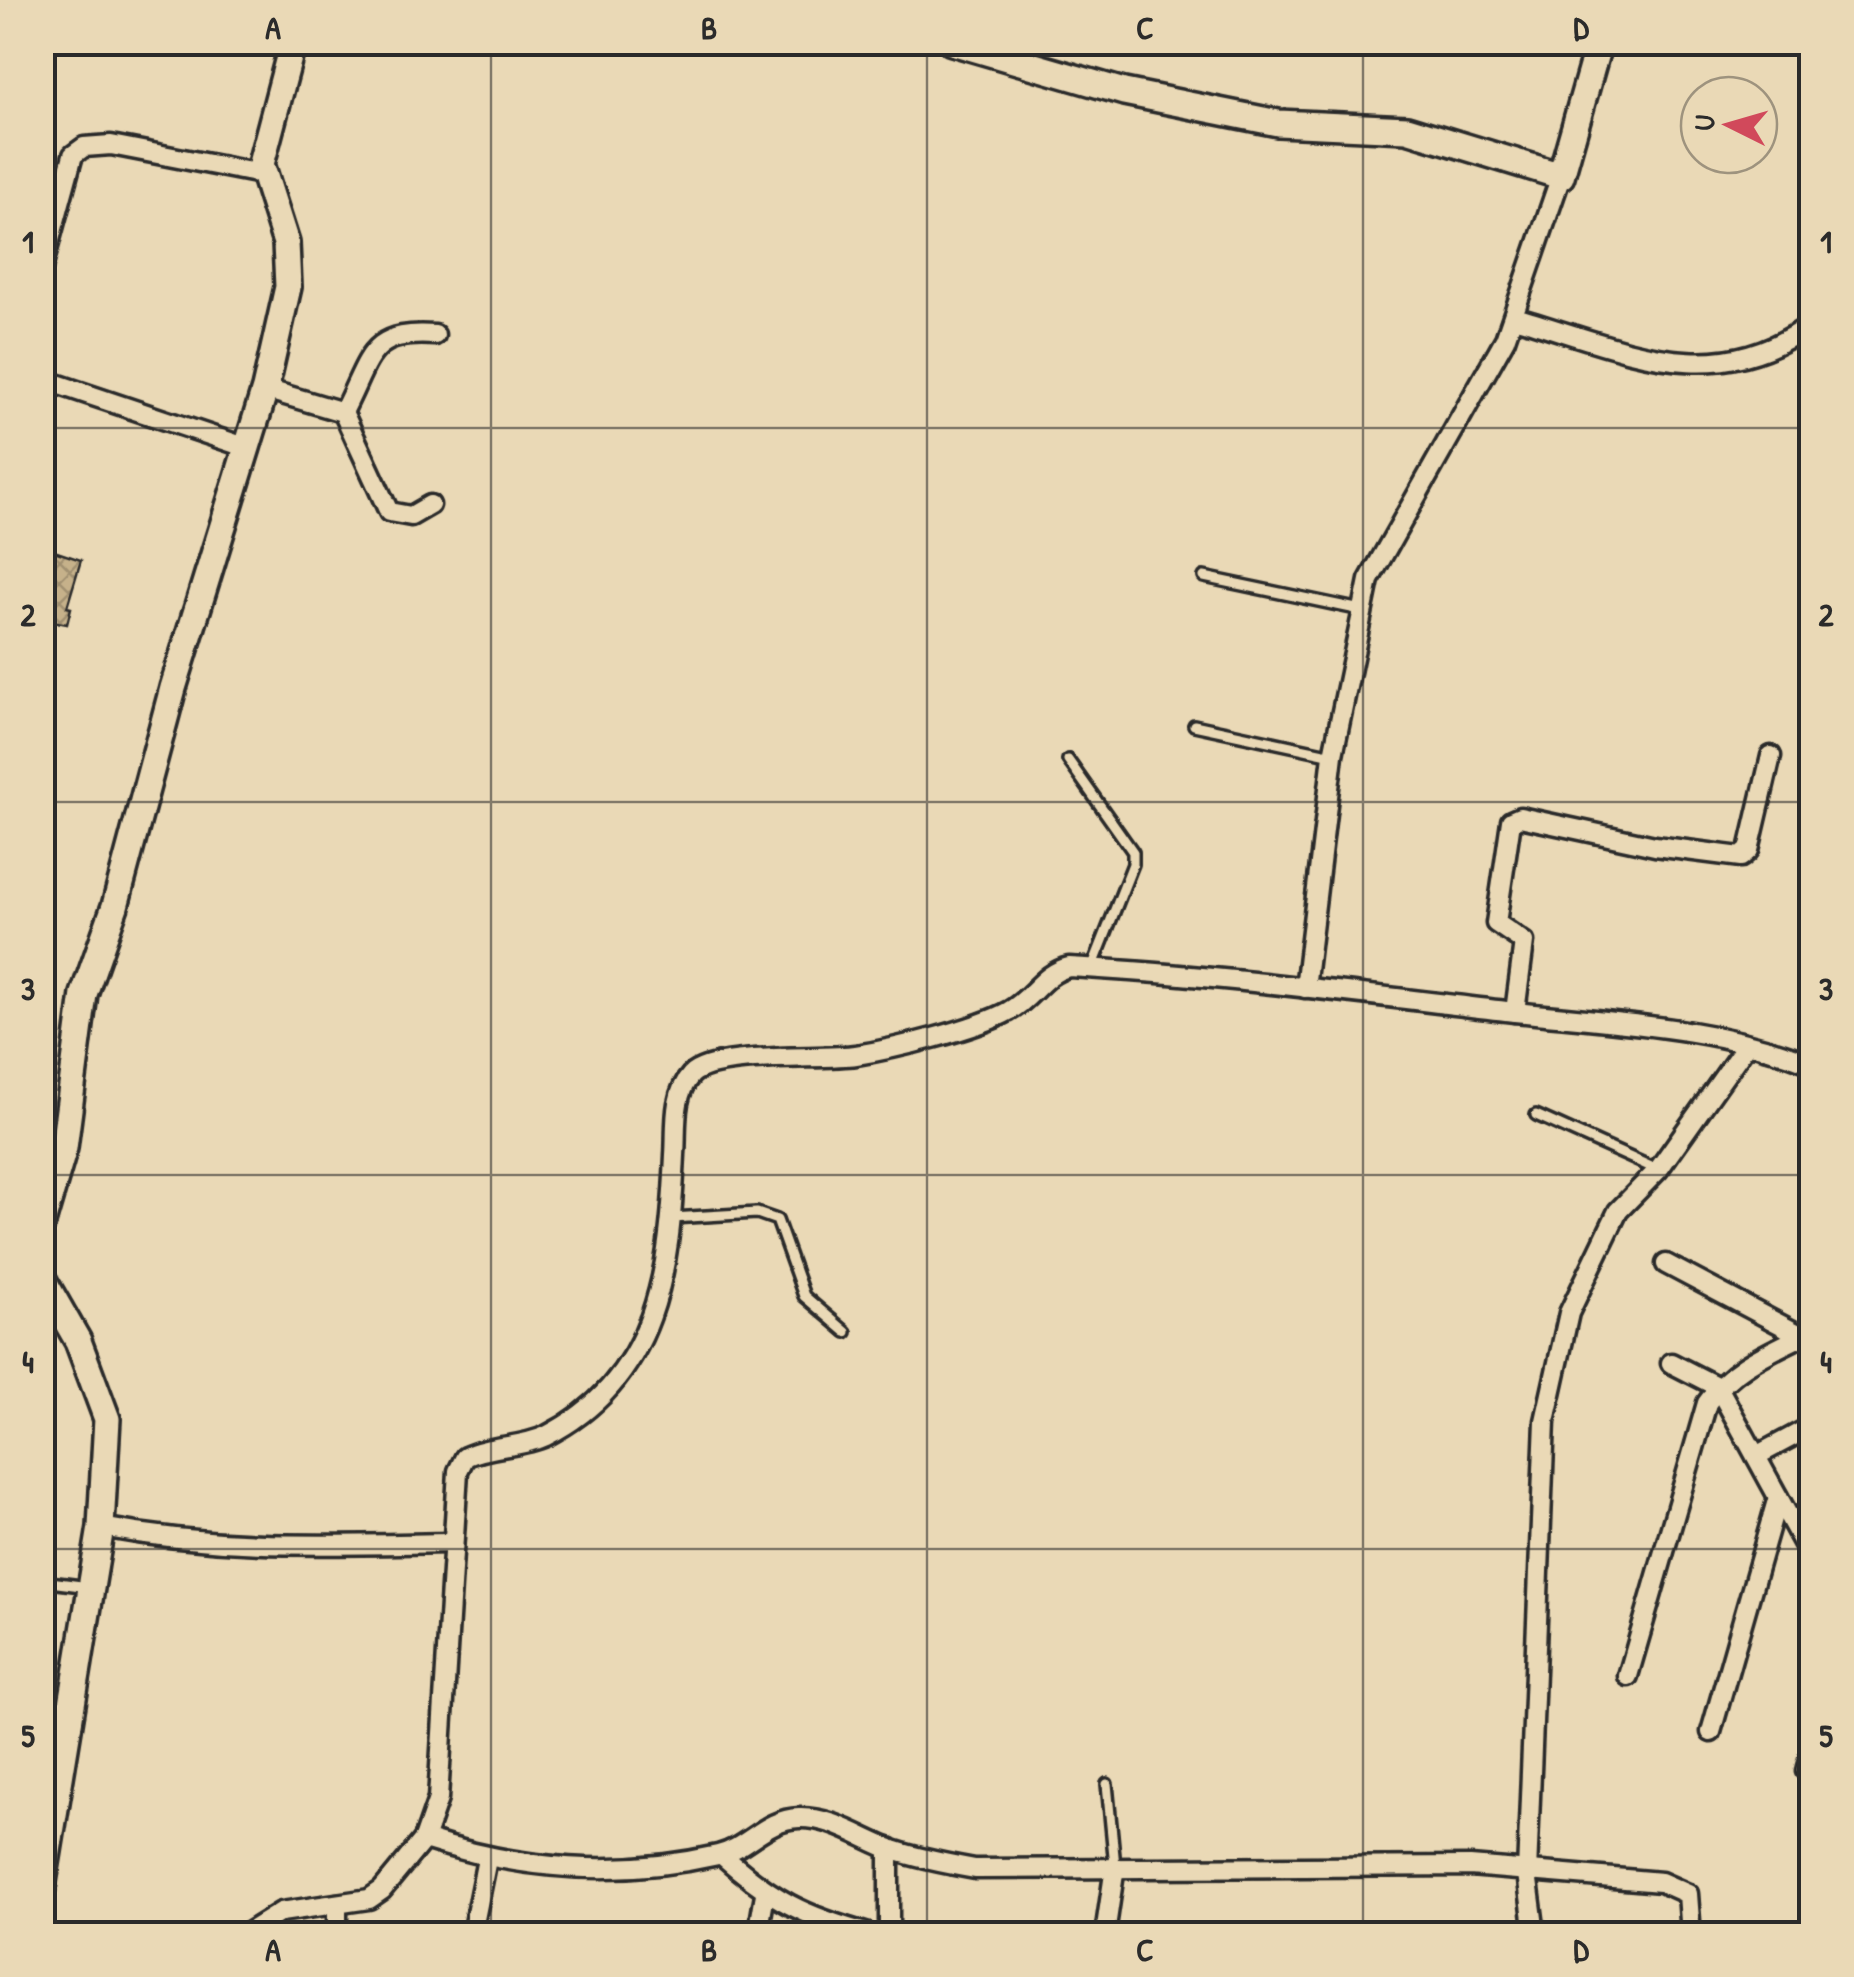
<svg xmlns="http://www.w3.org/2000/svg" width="1854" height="1977" viewBox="0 0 1854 1977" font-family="'Patrick Hand',sans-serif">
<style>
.building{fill:url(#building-cross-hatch);stroke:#2b2b2b;stroke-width:2.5}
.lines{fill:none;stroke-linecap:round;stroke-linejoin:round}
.lane-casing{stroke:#2b2b2b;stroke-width:16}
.street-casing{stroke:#2b2b2b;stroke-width:25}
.secondary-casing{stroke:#2b2b2b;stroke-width:32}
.lane{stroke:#ead9b6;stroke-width:9}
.street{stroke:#ead9b6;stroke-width:18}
.secondary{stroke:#ead9b6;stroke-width:25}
.grid{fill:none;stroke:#2b2b2b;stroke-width:2.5;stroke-opacity:0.55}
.neatline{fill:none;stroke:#2b2b2b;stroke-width:4}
.grid-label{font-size:32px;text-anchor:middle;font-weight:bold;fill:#2b2b2b}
</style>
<defs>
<pattern id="building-cross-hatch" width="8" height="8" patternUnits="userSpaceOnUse" patternTransform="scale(2.5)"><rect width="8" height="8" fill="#c6b18a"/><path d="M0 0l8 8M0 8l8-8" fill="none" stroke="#a19071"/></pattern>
</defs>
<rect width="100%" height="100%" fill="#ead9b6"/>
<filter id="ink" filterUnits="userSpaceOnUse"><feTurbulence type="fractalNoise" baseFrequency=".01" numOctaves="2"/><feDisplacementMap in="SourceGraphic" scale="20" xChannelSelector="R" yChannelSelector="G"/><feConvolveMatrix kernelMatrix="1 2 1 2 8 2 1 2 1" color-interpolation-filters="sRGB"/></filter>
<g filter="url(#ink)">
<path class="building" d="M 42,547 L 81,560 L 67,607 L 71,608 L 67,624 L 42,619 L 50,572 L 42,569 Z"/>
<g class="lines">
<g class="lane-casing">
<g id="lane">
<path d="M 1204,577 L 1361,610"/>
<path d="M 1194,725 L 1333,755"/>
<path d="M 1068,760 L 1133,852 L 1133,864 L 1092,968"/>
<path d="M 1536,1115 L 1658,1170"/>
<path d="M 672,1218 L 757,1213 L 777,1220 L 804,1296 L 846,1332"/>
<path d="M 42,1581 L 89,1587"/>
<path d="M 1107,1784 L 1115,1866"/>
</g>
</g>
<g class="street-casing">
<g id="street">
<path d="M 42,269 L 73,155 L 84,147 L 111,145 L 261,174"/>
<path d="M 1514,317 C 1620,347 1713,397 1812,323"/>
<path d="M 42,379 L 245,447"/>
<path d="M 265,389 L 343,412 L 389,512 L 411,516 L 430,505"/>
<path d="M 343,412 C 371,358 368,330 435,335"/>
<path d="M 1305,988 L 1333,755 L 1369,580 L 1505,339 L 1561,176"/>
<path d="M 1515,1012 L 1524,942 L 1496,923 L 1511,821 L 1520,817 L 1655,846 L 1741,857 L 1749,850 L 1771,756"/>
<path d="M 1666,1264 L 1802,1336"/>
<path d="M 1671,1363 L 1718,1387 L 1812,1559"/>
<path d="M 1756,1456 L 1812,1426"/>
<path d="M 101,1527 C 224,1550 327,1545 451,1543"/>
<path d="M 1628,1676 L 1707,1403 C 1732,1366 1773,1351 1812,1331"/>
<path d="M 42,1707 L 72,1711"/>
<path d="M 1711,1732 L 1778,1497"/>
<path d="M 1806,1771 L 1812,1748"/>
<path d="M 424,1839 L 438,1799 L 458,1471 L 465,1457 C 490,1445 520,1448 546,1436 C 658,1379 670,1269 675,1155 C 677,1129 672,1096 691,1075 C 714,1052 820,1060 856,1055 C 894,1049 977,1029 1009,1011 C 1032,999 1043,973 1069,967 C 1215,975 1361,994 1506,1011 C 1606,1022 1718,1026 1812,1064"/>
<path d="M 889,1848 L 889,1934"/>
<path d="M 722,1855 C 772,1900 804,1916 869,1934"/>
<path d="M 337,1904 L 337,1934"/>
<path d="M 246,1934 L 281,1912 L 369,1899 L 382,1890 L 424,1839 C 521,1870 617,1878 718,1855 C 748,1848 765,1819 799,1818 C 833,1817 863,1839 893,1850 C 920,1859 947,1864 975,1869 L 1470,1866 L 1661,1882 L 1688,1894 L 1691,1934"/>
<path d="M 472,1934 L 487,1859"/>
<path d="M 758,1934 L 765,1894"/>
<path d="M 1105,1934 L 1115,1867"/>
<path d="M 1535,1934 L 1527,1873 L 1545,1421 L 1569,1313 L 1618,1211 L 1658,1170 L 1747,1044"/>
</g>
</g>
<g class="secondary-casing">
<g id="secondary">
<path d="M 952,42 L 1124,92 L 1278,123 L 1407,129 L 1561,176 L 1599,42"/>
<path d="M 42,1223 L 64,1148 L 84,994 L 115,906 L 173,688 L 265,389 L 288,287 L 286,243 L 261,164 L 293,42"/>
<path d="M 42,1278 L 78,1341 L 107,1419 L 101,1527 L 42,1888"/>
</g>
</g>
<use href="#lane" class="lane"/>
<use href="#street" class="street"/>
<use href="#secondary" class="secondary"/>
</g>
</g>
<path class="grid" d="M 491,42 L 491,1934M 927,42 L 927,1934M 1363,42 L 1363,1934M 42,428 L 1812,428M 42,802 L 1812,802M 42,1175 L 1812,1175M 42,1549 L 1812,1549"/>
<rect width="1854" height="1977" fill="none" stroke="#ead9b6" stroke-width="110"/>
<g transform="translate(1729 125) rotate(275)"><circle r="48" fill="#ead9b6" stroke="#9e937e" stroke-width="2.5"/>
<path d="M0-8L18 38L0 25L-18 38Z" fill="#d1495b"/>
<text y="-15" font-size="28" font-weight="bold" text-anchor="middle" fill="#2b2b2b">U</text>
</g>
<rect x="55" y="55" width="1744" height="1867" class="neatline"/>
<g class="grid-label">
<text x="273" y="39">A</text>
<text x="709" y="39">B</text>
<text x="1145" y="39">C</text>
<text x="1581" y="39">D</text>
<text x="28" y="253">1</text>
<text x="1826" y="253">1</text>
<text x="28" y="626">2</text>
<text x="1826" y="626">2</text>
<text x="28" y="1000">3</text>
<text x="1826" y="1000">3</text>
<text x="28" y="1373">4</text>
<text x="1826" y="1373">4</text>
<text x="28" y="1747">5</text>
<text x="1826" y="1747">5</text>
<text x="273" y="1961">A</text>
<text x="709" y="1961">B</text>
<text x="1145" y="1961">C</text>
<text x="1581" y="1961">D</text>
</g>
</svg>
